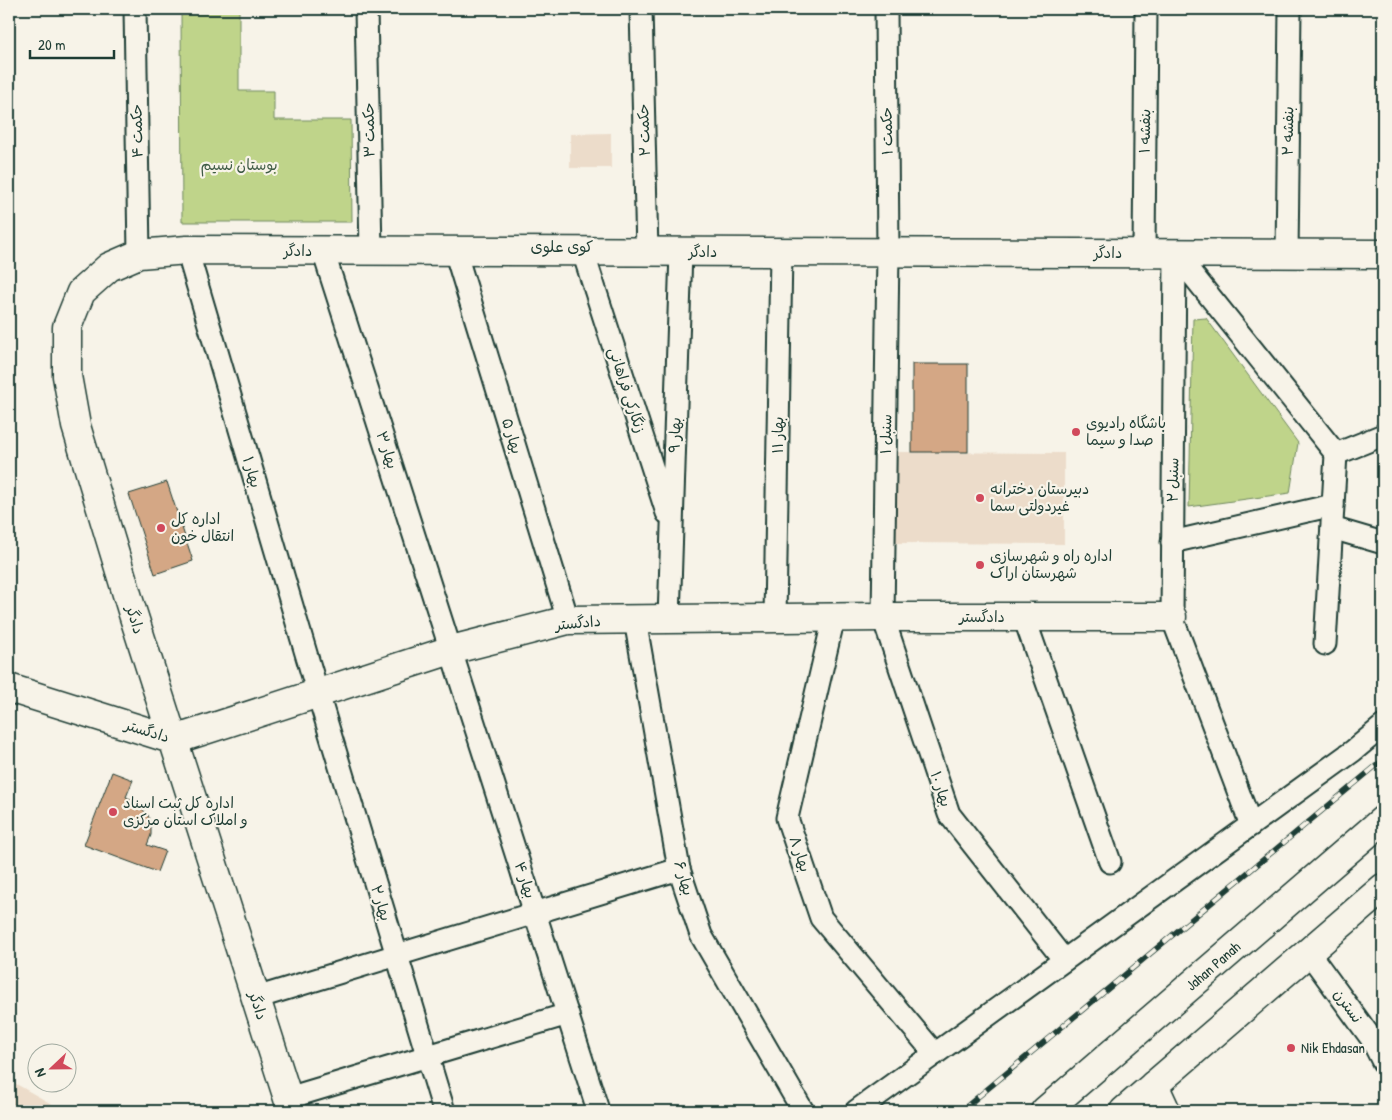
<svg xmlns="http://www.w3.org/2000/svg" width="1392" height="1120" viewBox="0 0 1392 1120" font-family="'Patrick Hand','Playpen Sans Arabic',sans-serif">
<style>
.built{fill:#ecdcca}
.green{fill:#bfd48a;stroke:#6f885f}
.building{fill:#d4a785;stroke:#1f3d34}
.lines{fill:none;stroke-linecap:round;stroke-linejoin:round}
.minor-casing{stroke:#1f3d34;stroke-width:25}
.tertiary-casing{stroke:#1f3d34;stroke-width:31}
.secondary-casing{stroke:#1f3d34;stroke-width:31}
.minor{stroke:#f7f3e8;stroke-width:21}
.tertiary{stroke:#f7f3e8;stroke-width:28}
.secondary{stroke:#f7f3e8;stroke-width:28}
.rail-casing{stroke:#1f3d34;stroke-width:5.5}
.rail{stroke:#f7f3e8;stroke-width:4;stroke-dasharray:11;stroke-linecap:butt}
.poi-dot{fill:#d1495b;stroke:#f7f3e8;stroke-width:2}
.labels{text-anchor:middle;stroke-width:4.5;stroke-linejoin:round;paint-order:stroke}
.street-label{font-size:15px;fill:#1f3d34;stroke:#f7f3e8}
.park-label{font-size:15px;fill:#3f5b45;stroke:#f7f3e8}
.poi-label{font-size:15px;fill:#1f3d34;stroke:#f7f3e8;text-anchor:start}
.neighbourhood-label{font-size:16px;fill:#1f3d34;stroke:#f7f3e8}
</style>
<rect width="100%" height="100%" fill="#f7f3e8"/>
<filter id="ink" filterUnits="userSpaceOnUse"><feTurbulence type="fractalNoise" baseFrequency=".02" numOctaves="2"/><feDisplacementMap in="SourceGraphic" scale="10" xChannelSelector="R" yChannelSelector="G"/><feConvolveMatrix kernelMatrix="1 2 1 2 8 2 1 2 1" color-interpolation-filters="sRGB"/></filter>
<g filter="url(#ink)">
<g class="built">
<path d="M 611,133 L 611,168 L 570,168 L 570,134 Z"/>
<path d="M 896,452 L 1064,453 L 1064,544 L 896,543 Z"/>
<path d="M 9,1080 L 64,1111 L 9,1111 Z"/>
</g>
<g class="green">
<path d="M 181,9 L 239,9 L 239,91 L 274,91 L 274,120 L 351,120 L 352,222 L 182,222 Z"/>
<path d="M 1206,318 L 1298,443 L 1290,493 L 1189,507 L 1193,319 Z"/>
</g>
<g class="building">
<rect x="912" y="364" width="56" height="88"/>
<path d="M 167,482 L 193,561 L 155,574 L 129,494 Z"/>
<path d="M 112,772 L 133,780 L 126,797 L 135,801 L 148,815 L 151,825 L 151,835 L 147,845 L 165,851 L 157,872 L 84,845 Z"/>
</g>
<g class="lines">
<g class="minor-casing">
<g id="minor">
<path d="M 135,9 L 139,254"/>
<path d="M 366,9 L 371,251"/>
<path d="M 641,9 L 647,252"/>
<path d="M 886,9 L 888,252 L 883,617 L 949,814 L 1064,960"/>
<path d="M 187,250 L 318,694 L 444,1111"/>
<path d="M 323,251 L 598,1110"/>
<path d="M 455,251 L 568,620"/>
<path d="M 583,252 L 667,513"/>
<path d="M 1144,253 L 1146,9"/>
<path d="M 1175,253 L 1172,617 L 1251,825"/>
<path d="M 1175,253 L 1336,454 L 1325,644"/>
<path d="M 1287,254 L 1290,9"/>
<path d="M 1336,454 L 1383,435"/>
<path d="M 1332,528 L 1383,543"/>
<path d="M 1172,542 L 1333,505"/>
<path d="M 834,617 L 787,818 L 821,918 L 935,1054"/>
<path d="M 1024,617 L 1110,862"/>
<path d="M 775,618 L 781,252"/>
<path d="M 669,619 L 681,252"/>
<path d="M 635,620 L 679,869 L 701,935 L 803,1111"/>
<path d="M 1309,953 L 1371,1038 L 1383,1062"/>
<path d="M 256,998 L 679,869"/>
<path d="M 288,1098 L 568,1014"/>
<path d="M 856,1111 L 1353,751 L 1383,726"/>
</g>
</g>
<g class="tertiary-casing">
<g id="tertiary">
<path d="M 9,688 L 174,740 L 451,650 L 568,620 L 883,617 L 1172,617"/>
<path d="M 1154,1085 L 1166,1111"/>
<path d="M 292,1111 L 133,614 L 76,426 L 67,376 L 67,327 L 81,292 L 109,267 L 139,254 L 187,250 L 1383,254"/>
</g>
</g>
<g class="secondary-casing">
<g id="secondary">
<path id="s1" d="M 1045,1111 L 1383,820"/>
<path d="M 1124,1111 L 1383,888"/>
</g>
</g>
<use href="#minor" class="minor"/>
<use href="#tertiary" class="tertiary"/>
<use href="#secondary" class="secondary"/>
<g class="rail-casing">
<path id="rail" d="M 961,1111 L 1383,760"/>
</g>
<use href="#rail" class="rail"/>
</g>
</g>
<g class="poi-dot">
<circle cx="1076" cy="432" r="5"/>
<circle cx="980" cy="498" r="5"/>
<circle cx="161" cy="528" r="5"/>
<circle cx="980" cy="565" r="5"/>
<circle cx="113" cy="812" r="5"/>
<circle cx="1291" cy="1048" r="5"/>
</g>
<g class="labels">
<g class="street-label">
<text transform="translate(369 130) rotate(-91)" y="5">حکمت ۳</text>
<text transform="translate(644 130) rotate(-92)" y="5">حکمت ۲</text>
<text transform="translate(137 131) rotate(-91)" y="5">حکمت ۴</text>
<text transform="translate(887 131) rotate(-91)" y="5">حکمت ۱</text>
<text transform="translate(1145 131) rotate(-89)" y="5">بنفشه ۱</text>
<text transform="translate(1288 131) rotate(-89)" y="5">بنفشه ۲</text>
<text x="298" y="256">دادگر</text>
<text x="703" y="257">دادگر</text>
<text x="1108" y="258">دادگر</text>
<text transform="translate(627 390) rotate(72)" y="5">زنگارکی فراهانی</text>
<text transform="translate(886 434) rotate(-89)" y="5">سنبل ۱</text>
<text transform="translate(675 435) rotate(-88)" y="5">بهار ۹</text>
<text transform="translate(778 435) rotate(-89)" y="5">بهار ۱۱</text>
<text transform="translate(512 436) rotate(73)" y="5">بهار ۵</text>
<text transform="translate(387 450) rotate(72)" y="5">بهار ۳</text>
<text transform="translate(252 472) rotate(74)" y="5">بهار ۱</text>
<text transform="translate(1173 480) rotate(-89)" y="5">سنبل ۲</text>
<text x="982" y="622">دادگستر</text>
<text transform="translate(135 620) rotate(73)" y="5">دادگر</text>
<text transform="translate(578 623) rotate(-5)" y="5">دادگستر</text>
<text transform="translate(147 731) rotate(17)" y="5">دادگستر</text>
<text transform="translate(941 789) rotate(72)" y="5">بهار ۱۰</text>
<text transform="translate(800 854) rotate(71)" y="5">بهار ۸</text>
<text transform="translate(684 878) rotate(74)" y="5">بهار ۶</text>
<text transform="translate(525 880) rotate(72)" y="5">بهار ۴</text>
<text transform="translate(381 903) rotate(73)" y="5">بهار ۲</text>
<text dy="5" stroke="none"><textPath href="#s1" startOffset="222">Jahan Panah</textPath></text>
<text transform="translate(258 1006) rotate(72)" y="5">دادگر</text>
<text transform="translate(1348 1006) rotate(54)" y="5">نسترن</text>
</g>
<g class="park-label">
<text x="239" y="170">بوستان نسیم</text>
</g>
<g class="poi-label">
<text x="1086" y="428">باشگاه رادیوی<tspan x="1086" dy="17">صدا و سیما</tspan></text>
<text x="990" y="494">دبیرستان دخترانه<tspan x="990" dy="17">غیردولتی سما</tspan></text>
<text x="171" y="524">اداره کل<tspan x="171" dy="17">انتقال خون</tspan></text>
<text x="990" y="561">اداره راه و شهرسازی<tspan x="990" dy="17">شهرستان اراک</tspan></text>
<text x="123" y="808">اداره کل ثبت اسناد<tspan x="123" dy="17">و املاک استان مرکزی</tspan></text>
<text x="1301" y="1053">Nik Ehdasan</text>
</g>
<g class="neighbourhood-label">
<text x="562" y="252">کوی علوی</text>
</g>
</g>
<rect width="1392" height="1120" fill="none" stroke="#f7f3e8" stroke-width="30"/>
<rect x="15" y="15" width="1362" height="1090" fill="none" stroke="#1f3d34" stroke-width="2" filter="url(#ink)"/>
<g transform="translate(52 1068) rotate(248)"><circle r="24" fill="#f7f3e8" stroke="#a1aaa0"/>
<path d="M0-4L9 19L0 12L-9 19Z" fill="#d1495b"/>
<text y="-8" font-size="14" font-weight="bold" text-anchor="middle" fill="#1f3d34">N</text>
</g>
<path d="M30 50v8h84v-8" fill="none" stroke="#1f3d34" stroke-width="2.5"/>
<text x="38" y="50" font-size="15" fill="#1f3d34" stroke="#f7f3e8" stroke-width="4" paint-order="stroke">20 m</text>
</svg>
